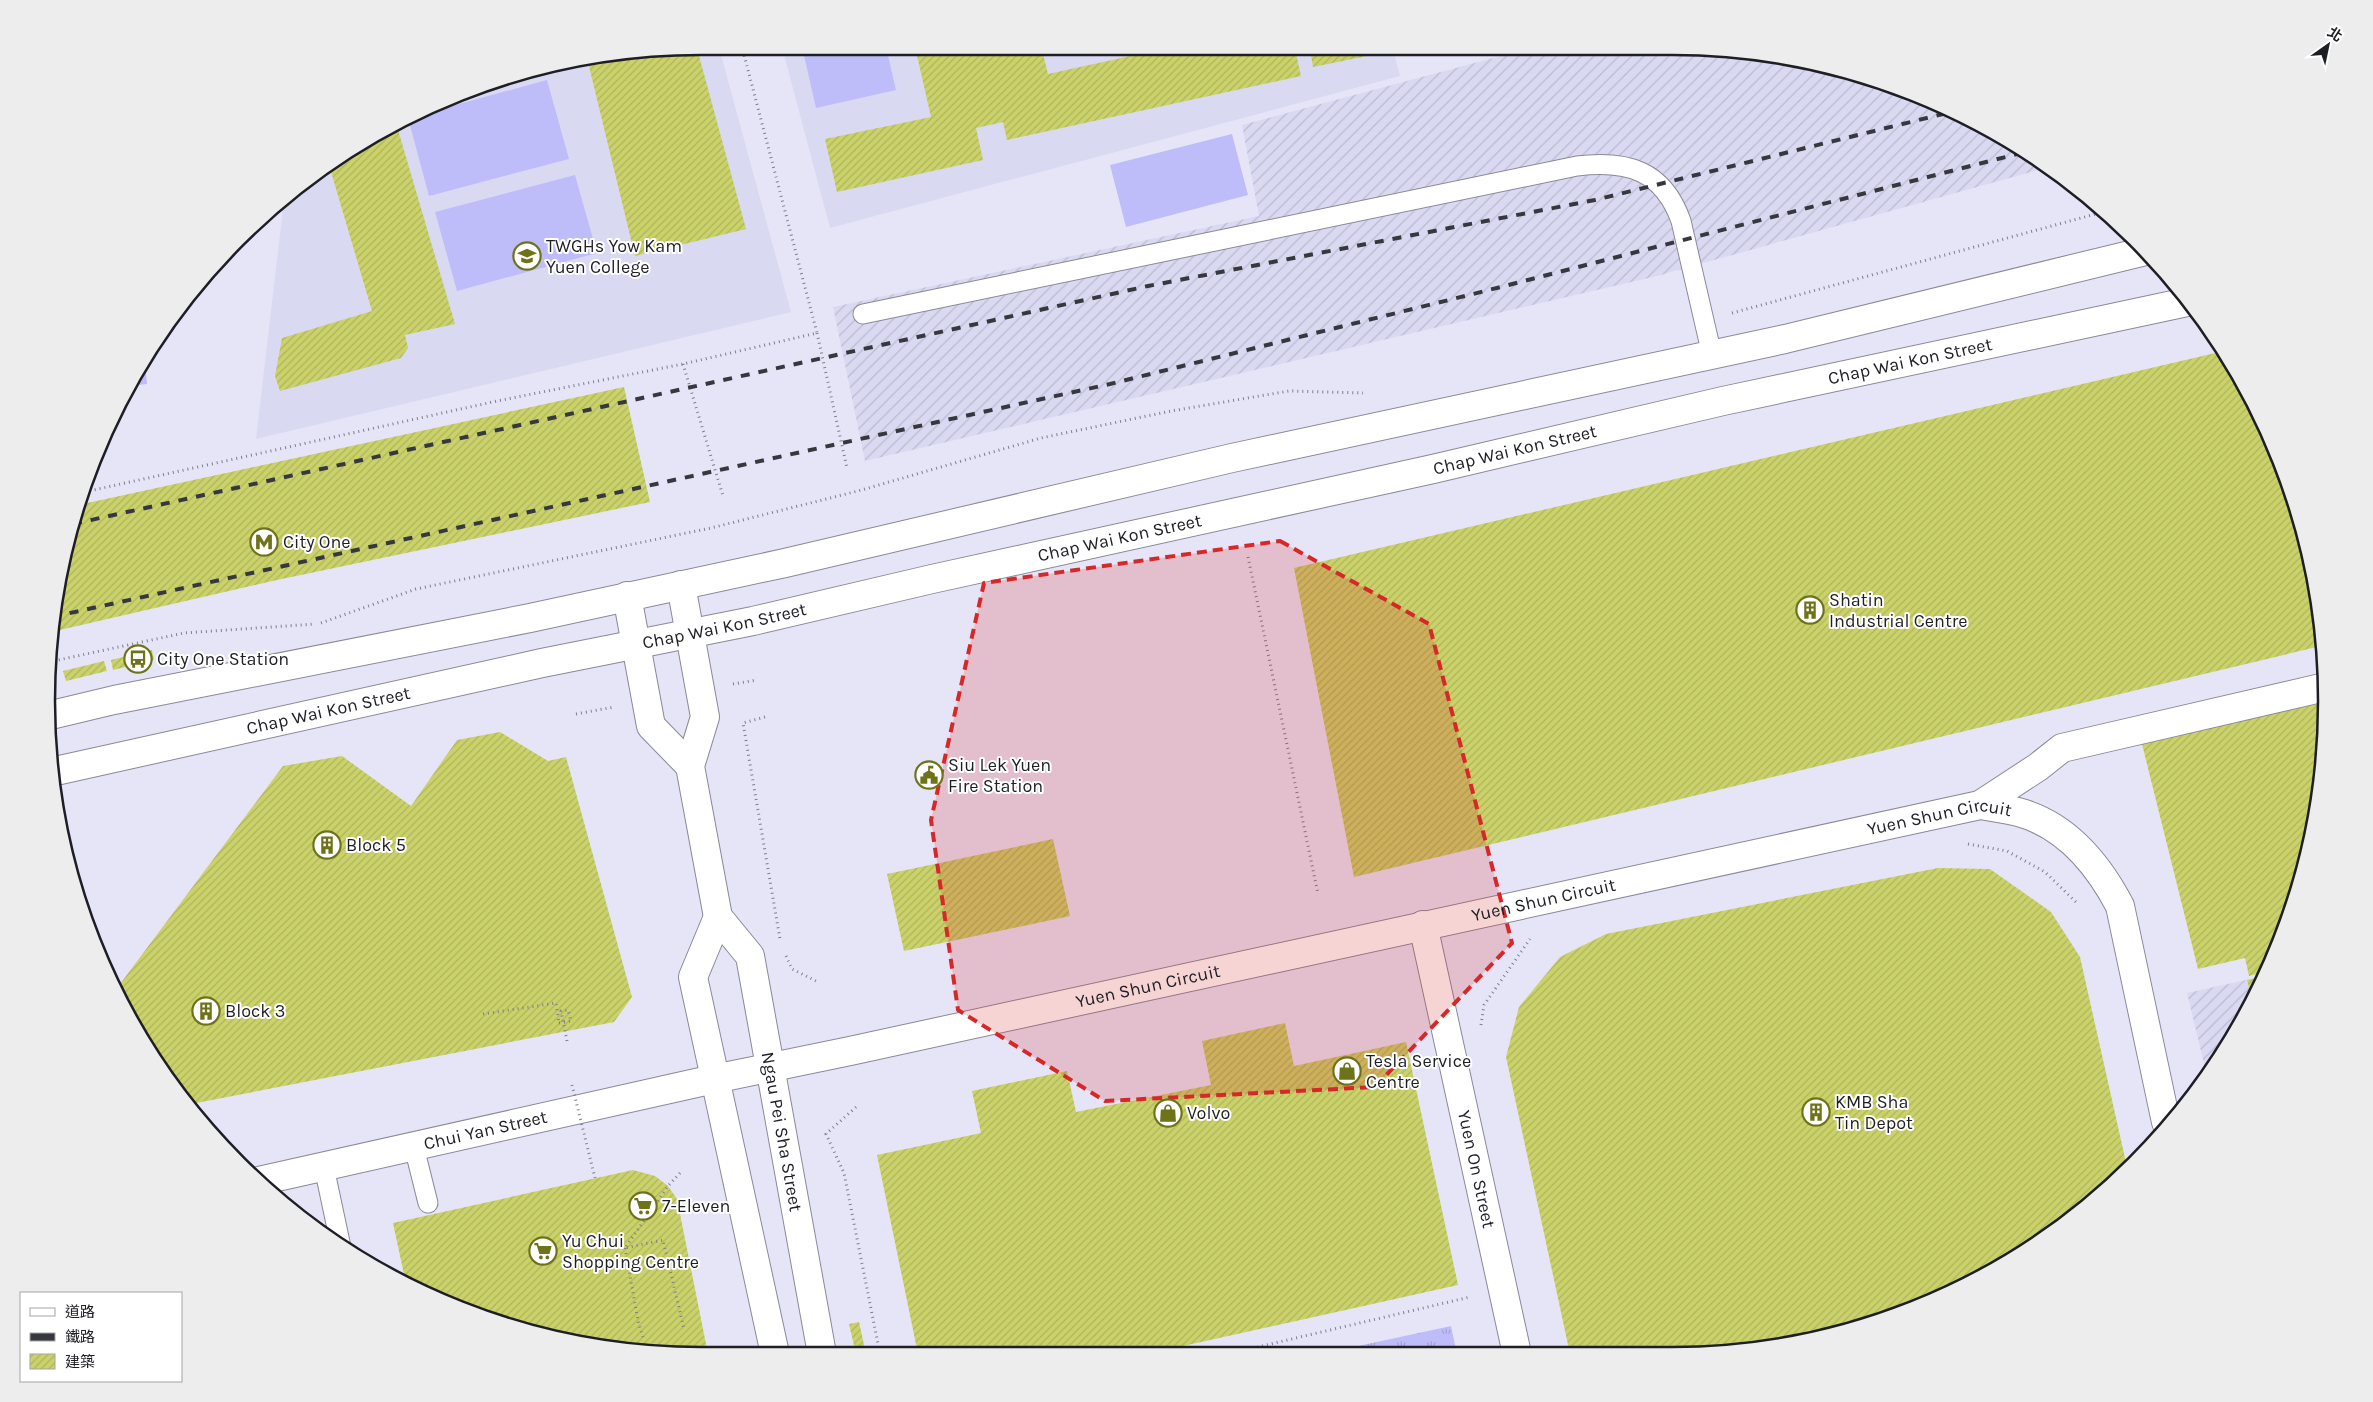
<svg xmlns="http://www.w3.org/2000/svg" width="2373" height="1402" viewBox="0 0 2373 1402" font-family="Karla,'Noto Sans TC',sans-serif">
<style>
.built{fill:#dad9f2}
.industrial{fill:url(#industrial-furrows)}
.grass{fill:#bfbcfa}
.park{fill:url(#park-tufts)}
.building{fill:url(#building-hatch)}
.lines{fill:none;stroke-linecap:round;stroke-linejoin:round}
.lane-casing{stroke:#898999;stroke-width:21}
.street-casing{stroke:#898999;stroke-width:30}
.secondary-casing{stroke:#898999;stroke-width:30}
.path{stroke:#7f7f8b;stroke-width:3;stroke-dasharray:1 4;stroke-linecap:butt}
.lane{stroke:#fff;stroke-width:19}
.street{stroke:#fff;stroke-width:28}
.secondary{stroke:#fff;stroke-width:28}
.rail{stroke:#373740;stroke-width:4;stroke-dasharray:9 9;stroke-linecap:butt}
.path-bridge{stroke:#7f7f8b;stroke-width:3;stroke-dasharray:1 4;stroke-linecap:butt}
.marked{fill:#d62828;fill-opacity:0.2;stroke:#d62828;stroke-width:4;stroke-dasharray:10 6;stroke-linejoin:round}
.labels{text-anchor:middle;stroke-width:4;stroke-linejoin:round;paint-order:stroke}
.poi-label{font-size:18px;fill:#1e1e25;stroke:#fff;text-anchor:start}
.street-label{font-size:18px;fill:#1e1e25;stroke:#fff}
.rim{fill:none;stroke:#1e1e25;stroke-width:2.5}
</style>
<defs>
<pattern id="industrial-furrows" width="10" height="10" patternUnits="userSpaceOnUse" patternTransform="scale(1.25)"><rect width="10" height="10" fill="#dad9f2"/><path d="M-1 1l2-2M0 10L10 0M9 11l2-2" fill="none" stroke="#bbbacf"/></pattern>
<pattern id="park-tufts" width="24" height="20" patternUnits="userSpaceOnUse" patternTransform="scale(1.25)"><rect width="24" height="20" fill="#bfbcfa"/><path d="M3 7l-1-3M5 7V3M7 7l1-3M15 17l-1-3M17 17v-4M19 17l1-3" fill="none" stroke="#a4a1d6"/></pattern>
<pattern id="building-hatch" width="6" height="6" patternUnits="userSpaceOnUse" patternTransform="scale(1.25)"><rect width="6" height="6" fill="#cbd26a"/><path d="M-1 1l2-2M0 6l6-6M5 7l2-2" fill="none" stroke="#aeb45c"/></pattern>
</defs>
<rect width="100%" height="100%" fill="#e6e5f7"/>
<g class="built">
<path d="M 1393,49 L 1400,76 L 830,228 L 783,51 Z"/>
<path d="M 720,51 L 791,312 L 256,439 L 284,200 L 303,181 L 411,114 L 491,81 L 615,52 Z"/>
</g>
<g class="industrial">
<path d="M 1531,48 L 1715,48 L 1883,81 L 2036,157 L 2049,167 L 1657,276 L 865,461 L 833,307 L 1259,216 L 1242,125 Z"/>
<path d="M 2264,976 L 2216,1065 L 2207,1076 L 2187,993 Z"/>
</g>
<g class="grass">
<path d="M 803,51 L 887,51 L 896,90 L 816,108 Z"/>
<path d="M 547,80 L 569,159 L 429,196 L 408,118 Z"/>
<path d="M 1232,134 L 1248,195 L 1126,227 L 1110,165 Z"/>
<path d="M 575,175 L 597,253 L 457,291 L 435,212 Z"/>
<path d="M 145,362 L 147,384 L 130,386 Z"/>
</g>
<path class="park" d="M 1451,1326 L 1457,1354 L 1321,1354 Z"/>
<g class="building">
<path d="M 1295,49 L 1301,76 L 1007,140 L 1003,122 L 976,128 L 983,160 L 837,192 L 825,139 L 931,117 L 916,51 L 1042,50 L 1048,74 L 1158,50 Z"/>
<path d="M 1310,49 L 1376,49 L 1377,54 L 1313,67 Z"/>
<path d="M 615,52 L 655,52 L 656,54 L 698,52 L 746,229 L 635,256 L 587,58 Z"/>
<path d="M 396,123 L 455,324 L 405,335 L 408,348 L 401,358 L 280,391 L 275,376 L 282,338 L 372,311 L 329,165 Z"/>
<path d="M 2224,351 L 2277,451 L 2314,574 L 2321,646 L 1354,877 L 1294,568 Z"/>
<path d="M 624,387 L 650,502 L 277,580 L 51,632 L 52,615 L 78,505 Z"/>
<path d="M 152,650 L 154,660 L 113,670 L 111,660 Z"/>
<path d="M 104,661 L 107,671 L 66,681 L 63,671 Z"/>
<path d="M 2326,694 L 2314,829 L 2277,952 L 2266,972 L 2249,976 L 2245,958 L 2198,969 L 2140,736 Z"/>
<path d="M 500,732 L 548,761 L 566,757 L 632,997 L 614,1022 L 186,1105 L 114,992 L 283,766 L 342,756 L 411,806 L 457,740 Z"/>
<path d="M 1053,839 L 1070,916 L 904,951 L 887,874 Z"/>
<path d="M 1938,868 L 1990,869 L 2051,912 L 2080,957 L 2127,1167 L 2104,1193 L 1999,1268 L 1842,1333 L 1715,1354 L 1570,1354 L 1506,1057 L 1519,1007 L 1560,957 L 1606,934 Z"/>
<path d="M 2264,976 L 2252,999 L 2247,980 Z"/>
<path d="M 1285,1023 L 1294,1066 L 1406,1042 L 1458,1285 L 1147,1354 L 918,1354 L 877,1155 L 981,1133 L 972,1091 L 1067,1071 L 1076,1112 L 1211,1085 L 1202,1041 Z"/>
<path d="M 633,1170 L 655,1176 L 668,1186 L 677,1199 L 708,1354 L 658,1354 L 490,1321 L 405,1279 L 393,1223 Z"/>
<path d="M 859,1322 L 866,1354 L 856,1354 L 849,1324 Z"/>
</g>
<g class="lines">
<g class="lane-casing">
<g id="lane">
<path d="M 863,314 L 1577,166 C 1627,160 1663,170 1681,221 L 1712,355"/>
<path d="M 414,1147 L 428,1203"/>
<path d="M 324,1167 L 341,1247"/>
</g>
</g>
<g class="street-casing">
<g id="street">
<path d="M 1980,805 L 2038,767 L 2062,748 L 2325,687"/>
<path id="s1" d="M 1423,925 L 1517,1354"/>
<path id="s2" d="M 259,1181 L 714,1079 L 850,1051 L 1980,805 C 1993,807 2006,809 2018,812 C 2067,825 2098,864 2120,906 L 2166,1122"/>
</g>
</g>
<g class="secondary-casing">
<g id="secondary">
<path id="s3" d="M 681,585 L 705,717 L 690,766 L 718,917 L 750,956 L 822,1354"/>
<path d="M 627,596 L 651,726 L 690,766"/>
<path d="M 47,716 L 114,700 L 530,618 L 785,563 L 1232,458 L 1785,339 L 2146,251"/>
<path id="s4" d="M 51,772 L 542,663 L 753,621 L 932,579 L 1433,469 L 1723,401 L 2187,302"/>
<path d="M 718,917 L 693,977 L 775,1354"/>
</g>
</g>
<g class="path">
<path d="M 1732,313 L 2103,212"/>
<path d="M 817,333 L 847,468"/>
<path d="M 683,364 L 723,496"/>
<path d="M 80,493 L 497,401 L 683,364 L 817,333 L 743,51"/>
<path d="M 1248,557 L 1318,894"/>
<path d="M 321,623 L 416,589 L 711,528 L 858,491 L 1041,438 L 1171,411 L 1289,391 L 1363,393"/>
<path d="M 49,662 L 184,633 L 315,624"/>
<path d="M 733,684 L 757,680"/>
<path d="M 576,714 L 614,707"/>
<path d="M 765,717 L 743,723 L 780,939"/>
<path d="M 1968,844 L 2007,851 L 2045,872 L 2078,904"/>
<path d="M 786,956 L 792,969 L 818,982"/>
<path d="M 483,1014 L 556,1003 L 559,1023"/>
<path d="M 1481,1025 L 1484,1005 L 1530,939"/>
<path d="M 567,1041 L 561,1011 L 568,1010"/>
<path d="M 856,1107 L 826,1134 L 844,1173 L 880,1354"/>
<path d="M 680,1173 L 668,1186 L 625,1248 L 663,1240 L 684,1329"/>
<path d="M 625,1248 L 638,1321 L 644,1340"/>
<path d="M 1228,1354 L 1470,1297"/>
</g>
<use href="#lane" class="lane"/>
<use href="#street" class="street"/>
<use href="#secondary" class="secondary"/>
<g class="rail">
<path d="M 73,524 L 1148,286 L 1595,200 L 1947,113"/>
<path d="M 52,617 L 1110,384 L 1485,291 L 2025,152"/>
</g>
<g class="path-bridge">
<path d="M 559,1023 L 571,1021 L 568,1010"/>
<path d="M 572,1085 L 595,1178"/>
</g>
</g>
<path class="marked" d="M 1280,541 L 1429,624 L 1512,943 L 1375,1087 L 1105,1101 L 958,1010 L 931,820 L 984,583 Z"/>
<defs>
<g id="school-ring" transform="scale(1.4375)"><circle r="9.5" fill="#fff" stroke="#6e7218" stroke-width="1.5"/><path d="M0-5L7-2L0 1L-7-2ZM-4 1L0 2.5L4 1V4Q0 6-4 4Z" fill="#6e7218"/></g>
<g id="metro-ring" transform="scale(1.4375)"><circle r="9.5" fill="#fff" stroke="#6e7218" stroke-width="1.5"/><path d="M-5.5 5V-5H-3L0 0L3-5H5.5V5H3V-.5L0 4L-3-.5V5Z" fill="#6e7218"/></g>
<g id="building-ring" transform="scale(1.4375)"><circle r="9.5" fill="#fff" stroke="#6e7218" stroke-width="1.5"/><path d="M-4-6H4V6H1V3H-1V6H-4ZM-2.5-4.3h1.7v1.8h-1.7ZM.8-4.3h1.7v1.8H.8ZM-2.5-1h1.7V.8h-1.7ZM.8-1h1.7V.8H.8Z" fill="#6e7218"/></g>
<g id="bus-ring" transform="scale(1.4375)"><circle r="9.5" fill="#fff" stroke="#6e7218" stroke-width="1.5"/><path d="M-5-6H5V4H4V6H2V4H-2V6H-4V4H-5ZM-3.5-4V0h7V-4ZM-3.5 1.2v1.5H-2V1.2ZM2 1.2v1.5H3.5V1.2Z" fill="#6e7218"/></g>
<g id="civic-ring" transform="scale(1.4375)"><circle r="9.5" fill="#fff" stroke="#6e7218" stroke-width="1.5"/><path d="M-.6-6.5H3V-4.5H.6V-3L4-1V1h2V6H-6V1h2V-1L-.6-3ZM-1.2 2.5V6h2.4V2.5Z" fill="#6e7218"/></g>
<g id="shop-ring" transform="scale(1.4375)"><circle r="9.5" fill="#fff" stroke="#6e7218" stroke-width="1.5"/><path d="M-5-2.5h2.3a2.7 3.5 0 0 1 5.4 0H5L5.5 6h-11ZM-1.5-2.5h3a1.5 2.3 0 0 0-3 0Z" fill="#6e7218"/></g>
<g id="supermarket-ring" transform="scale(1.4375)"><circle r="9.5" fill="#fff" stroke="#6e7218" stroke-width="1.5"/><path d="M-6-5.5h2.5l.6 2H6L4.5 2H-2.5L-4.4-4H-6ZM-1.5 3.2a1.3 1.3 0 1 0 .1 0ZM3 3.2a1.3 1.3 0 1 0 .1 0Z" fill="#6e7218"/></g>
</defs>
<g fill-rule="evenodd">
<use href="#school-ring" x="527" y="256"/>
<use href="#metro-ring" x="264" y="542"/>
<use href="#building-ring" x="1810" y="610"/>
<use href="#bus-ring" x="138" y="659"/>
<use href="#civic-ring" x="929" y="775"/>
<use href="#building-ring" x="327" y="845"/>
<use href="#building-ring" x="206" y="1011"/>
<use href="#shop-ring" x="1347" y="1071"/>
<use href="#building-ring" x="1816" y="1112"/>
<use href="#shop-ring" x="1168" y="1113"/>
<use href="#supermarket-ring" x="643" y="1206"/>
<use href="#supermarket-ring" x="543" y="1251"/>
</g>
<g class="labels">
<g class="poi-label">
<text x="546" y="252">TWGHs Yow Kam<tspan x="546" dy="21">Yuen College</tspan></text>
<text x="283" y="548">City One</text>
<text x="1829" y="606">Shatin<tspan x="1829" dy="21">Industrial Centre</tspan></text>
<text x="157" y="665">City One Station</text>
<text x="948" y="771">Siu Lek Yuen<tspan x="948" dy="21">Fire Station</tspan></text>
<text x="346" y="851">Block 5</text>
<text x="225" y="1017">Block 3</text>
<text x="1366" y="1067">Tesla Service<tspan x="1366" dy="21">Centre</tspan></text>
<text x="1835" y="1108">KMB Sha<tspan x="1835" dy="21">Tin Depot</tspan></text>
<text x="1187" y="1119">Volvo</text>
<text x="662" y="1212">7-Eleven</text>
<text x="562" y="1247">Yu Chui<tspan x="562" dy="21">Shopping Centre</tspan></text>
</g>
<g class="street-label">
<text dy="6" stroke="none"><textPath href="#s4" startOffset="1904">Chap Wai Kon Street</textPath></text>
<text dy="6" stroke="none"><textPath href="#s4" startOffset="1499">Chap Wai Kon Street</textPath></text>
<text dy="6" stroke="none"><textPath href="#s4" startOffset="1094">Chap Wai Kon Street</textPath></text>
<text dy="6" stroke="none"><textPath href="#s4" startOffset="689">Chap Wai Kon Street</textPath></text>
<text dy="6" stroke="none"><textPath href="#s4" startOffset="284">Chap Wai Kon Street</textPath></text>
<text dy="6" stroke="none"><textPath href="#s2" startOffset="1720">Yuen Shun Circuit</textPath></text>
<text dy="6" stroke="none"><textPath href="#s2" startOffset="1315">Yuen Shun Circuit</textPath></text>
<text dy="6" stroke="none"><textPath href="#s2" startOffset="910">Yuen Shun Circuit</textPath></text>
<text dy="6" stroke="none"><textPath href="#s2" startOffset="232">Chui Yan Street</textPath></text>
<text dy="6" stroke="none"><textPath href="#s3" startOffset="568">Ngau Pei Sha Street</textPath></text>
<text dy="6" stroke="none"><textPath href="#s1" startOffset="250">Yuen On Street</textPath></text>
</g>
</g>
<path d="M0 0H2373V1402H0ZM701 55H1672A646 646 0 0 1 2318 701V701A646 646 0 0 1 1672 1347H701A646 646 0 0 1 55 701V701A646 646 0 0 1 701 55Z" fill="#ededee" fill-rule="evenodd"/>
<path class="rim" d="M701 55H1672A646 646 0 0 1 2318 701V701A646 646 0 0 1 1672 1347H701A646 646 0 0 1 55 701V701A646 646 0 0 1 701 55Z"/>
<rect x="20" y="1292" width="162" height="90" fill="#ffffff" stroke="#a5a5a8"/>
<rect x="30" y="1308" width="25" height="8" fill="#ffffff" stroke="#a5a5a8"/>
<text x="65" y="1317" font-size="15" fill="#1e1e25">道路</text>
<rect x="30" y="1333" width="25" height="8" fill="#373740" stroke="#a5a5a8"/>
<text x="65" y="1342" font-size="15" fill="#1e1e25">鐵路</text>
<rect x="30" y="1354" width="25" height="15" fill="url(#building-hatch)" stroke="#a5a5a8"/>
<text x="65" y="1367" font-size="15" fill="#1e1e25">建築</text>
<g transform="translate(2328 45) rotate(33)" stroke="#ffffff" stroke-width="4" paint-order="stroke">
<path d="M0-4L9 19L0 12L-9 19Z" fill="#1e1e25"/>
<text y="-8" font-size="14" font-weight="bold" text-anchor="middle" fill="#1e1e25">北</text>
</g>
</svg>
